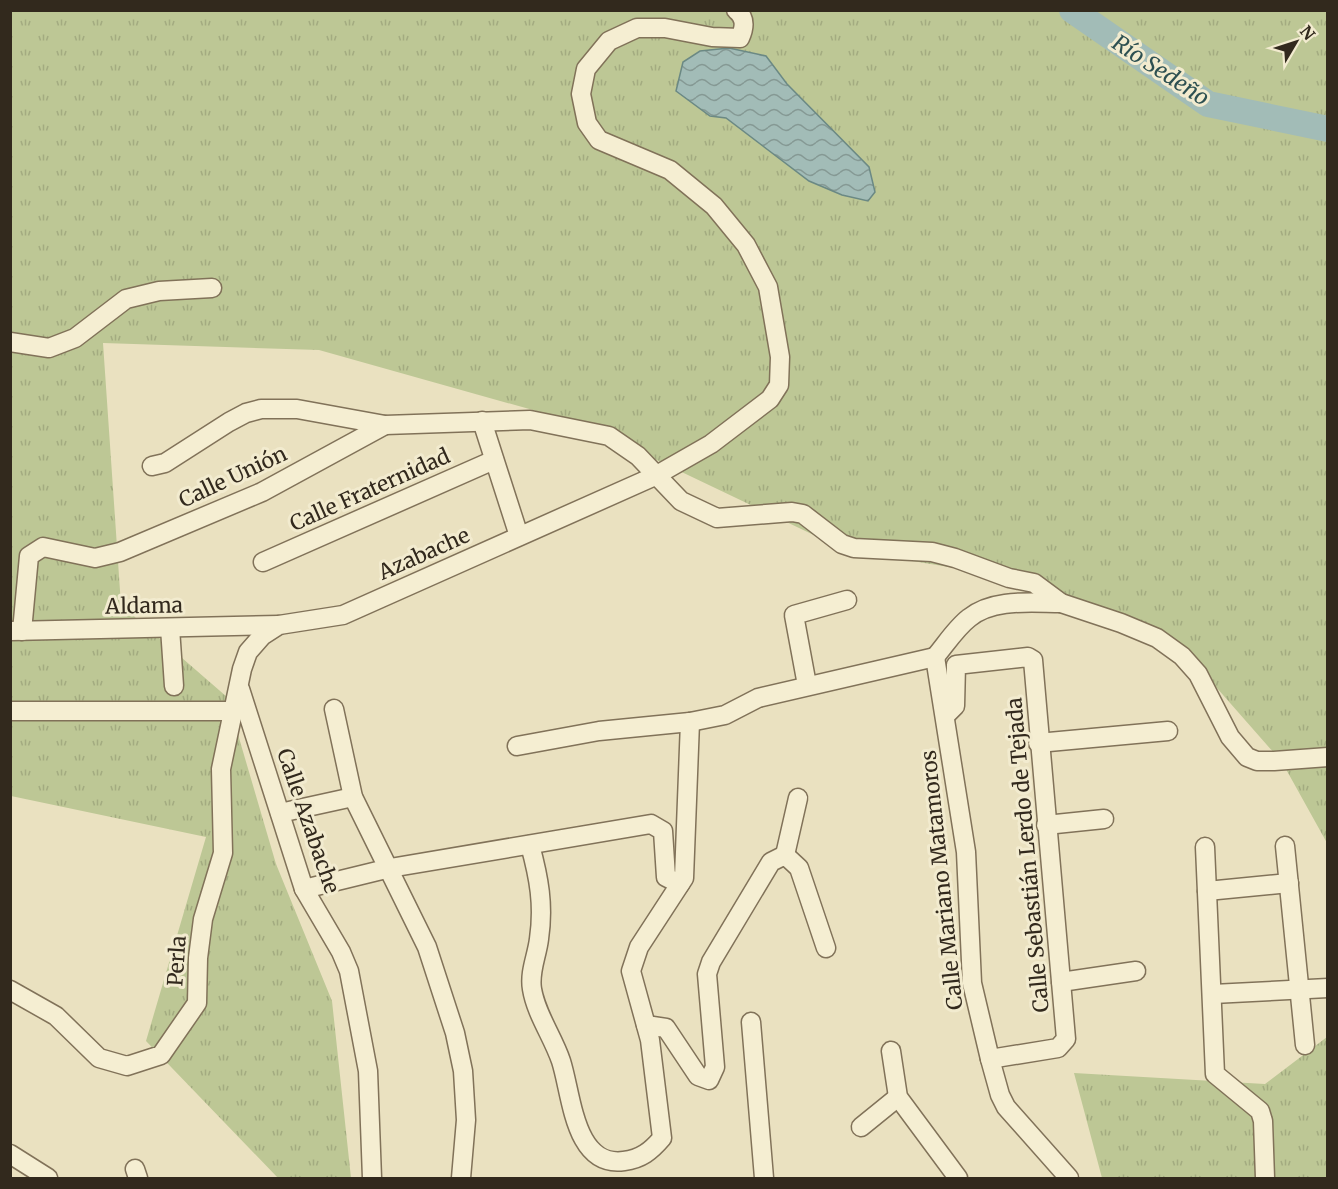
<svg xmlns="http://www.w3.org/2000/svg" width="1338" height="1189" viewBox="0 0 1338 1189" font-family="Merriweather,serif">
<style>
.park{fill:url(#park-tufts)}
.water{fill:url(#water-waves);stroke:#6b8984;stroke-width:1.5}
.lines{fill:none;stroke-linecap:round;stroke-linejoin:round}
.river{stroke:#a2bcb7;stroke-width:26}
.minor-casing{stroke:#817259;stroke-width:21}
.minor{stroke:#f5eed2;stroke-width:18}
.labels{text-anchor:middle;stroke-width:6;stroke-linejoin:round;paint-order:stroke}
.street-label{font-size:21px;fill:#32291d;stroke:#f2ebcf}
.water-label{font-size:22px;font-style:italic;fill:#2d5051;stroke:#f2ebcf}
</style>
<defs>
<pattern id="park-tufts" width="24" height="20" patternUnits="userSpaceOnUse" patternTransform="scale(1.5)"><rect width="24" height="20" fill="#bdc795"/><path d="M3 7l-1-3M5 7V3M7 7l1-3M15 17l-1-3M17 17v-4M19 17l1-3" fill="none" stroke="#a3ab80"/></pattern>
<pattern id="water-waves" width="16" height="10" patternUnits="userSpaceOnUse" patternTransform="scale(1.5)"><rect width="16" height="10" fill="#a2bcb7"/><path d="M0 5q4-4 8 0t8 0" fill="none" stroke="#859994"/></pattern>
</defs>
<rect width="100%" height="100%" fill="#eae1c0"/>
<g class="park">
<path d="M 11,11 L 1327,11 L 1327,843 L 1282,762 L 1180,646 L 1004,576 L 845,550 L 579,423 L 319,350 L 103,343 L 121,605 L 227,697 L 276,864 L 332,1001 L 351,1178 L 278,1178 L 146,1041 L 206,837 L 11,796 Z"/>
<path d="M 1327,1037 L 1327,1178 L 1102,1178 L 1074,1073 L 1265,1084 Z"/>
</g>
<path class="water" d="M 729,48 L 766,56 L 787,84 L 869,167 L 875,192 L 868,201 L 842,195 L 809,181 L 726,118 L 710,116 L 676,91 L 683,62 L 700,51 Z"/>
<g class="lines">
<path class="river" d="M 1072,10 L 1208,104 L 1328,129"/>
<g class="minor-casing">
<g id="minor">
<path d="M 10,342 L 49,348 L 75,338 L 126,299 L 159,291 L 212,288"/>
<path d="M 482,421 L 519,536"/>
<path d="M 152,466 L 165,463 L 229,422 L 246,413 L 261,409 L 297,409 L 385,425 L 530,420 L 609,436 L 638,456 L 681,501 L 717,518 L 792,512 L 803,514 L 842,544 L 854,548 L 932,552 L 955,558 L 1009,578 L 1034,583 L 1061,603 L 1121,623 L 1157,638 L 1182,656 L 1198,674 L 1230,737 L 1247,757 L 1257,761 L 1274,761 L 1328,757"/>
<path d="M 263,562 L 494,460"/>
<path d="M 170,628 L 174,686"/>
<path d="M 11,631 L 279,625"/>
<path d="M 22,631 L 29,556 L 43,547 L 95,558 L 120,552 L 262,492 L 385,425"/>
<path d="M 935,657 L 966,852 L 972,983 L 990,1059 L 1000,1095 L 1006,1107 L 1069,1178"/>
<path d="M 935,657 C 946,644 956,628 969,618 C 993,598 1032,603 1061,603"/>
<path d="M 807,685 L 794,615 L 847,600"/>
<path d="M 240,689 L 304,889 L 341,952 L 349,971 L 368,1071 L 372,1178"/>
<path d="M 334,709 L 353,797 L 427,947 L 455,1033 L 463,1071 L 466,1120 L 461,1178"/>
<path d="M 10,711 L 235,711"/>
<path d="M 946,715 L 955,706 L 956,665 L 1028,657 L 1033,660 L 1066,1039 L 1058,1048 L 990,1059"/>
<path d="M 1038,743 L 1168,731"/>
<path d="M 517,746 L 599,731 L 690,722 L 725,715 L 758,698 L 935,657"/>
<path d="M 280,813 L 353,797"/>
<path d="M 1046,825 L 1104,819"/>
<path d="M 530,845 C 539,878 544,905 539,939 C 537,956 529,972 532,989 C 536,1014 553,1037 561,1061 C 572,1095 574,1168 624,1161 C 641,1159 651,1151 662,1138 L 650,1040 L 631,971 L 639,947 L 684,878 L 690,722"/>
<path d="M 1285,846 L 1305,1045"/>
<path d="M 1205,847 L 1215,1074 L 1260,1111 L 1263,1121 L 1265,1178"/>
<path d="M 785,855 L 798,798"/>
<path d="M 304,889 L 390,868 L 651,824 L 663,831 L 666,877 L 680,884"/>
<path d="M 1207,891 L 1289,883"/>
<path d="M 1061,982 L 1136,971"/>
<path d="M 10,990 L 56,1016 L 99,1058 L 127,1066 L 161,1055 L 197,1003 L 198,958 L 203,919 L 223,853 L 221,769 L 242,669 L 248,652 L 262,636 L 279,625 L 343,615 L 655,476 L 711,444 L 770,399 L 779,385 L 780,357 L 768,287 L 746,245 L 714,206 L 670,170 L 599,140 L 587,123 L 581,94 L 586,69 L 609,41 L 637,28 L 665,28 L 712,37 L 740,38 C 745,27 746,18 736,10"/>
<path d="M 1213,994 L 1328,988"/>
<path d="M 751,1022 L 764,1178"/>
<path d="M 646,1025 L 666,1028 L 698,1076 L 709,1080 L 715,1067 L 707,974 L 711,962 L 771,862 L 785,855 L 799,868 L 826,948"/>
<path d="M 891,1051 L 898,1097 L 958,1178"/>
<path d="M 861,1127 L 898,1097"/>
<path d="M 10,1154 L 48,1178"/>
<path d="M 135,1169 L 138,1178"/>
</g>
</g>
<use href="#minor" class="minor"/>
</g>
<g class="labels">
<g class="street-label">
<text transform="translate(233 477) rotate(-25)" y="7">Calle Unión</text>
<text transform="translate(370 490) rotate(-24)" y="7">Calle Fraternidad</text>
<text transform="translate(424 554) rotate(-24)" y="7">Azabache</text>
<text transform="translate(144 606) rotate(-1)" y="7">Aldama</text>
<text transform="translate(308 821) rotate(71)" y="7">Calle Azabache</text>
<text transform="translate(1028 855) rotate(-95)" y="7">Calle Sebastián Lerdo de Tejada</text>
<text transform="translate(942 880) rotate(-96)" y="7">Calle Mariano Matamoros</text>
<text transform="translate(177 961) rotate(-86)" y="7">Perla</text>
</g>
<g class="water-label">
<text transform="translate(1161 70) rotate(33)" y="8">Río Sedeño</text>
</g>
</g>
<rect width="1338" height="1189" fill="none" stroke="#32291d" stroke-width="24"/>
<g transform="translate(1296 42) rotate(51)" stroke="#f2ebcf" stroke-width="4.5" paint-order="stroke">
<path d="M0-4.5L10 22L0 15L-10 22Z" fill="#32291d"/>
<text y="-9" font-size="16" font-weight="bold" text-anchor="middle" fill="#32291d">N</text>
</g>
</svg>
